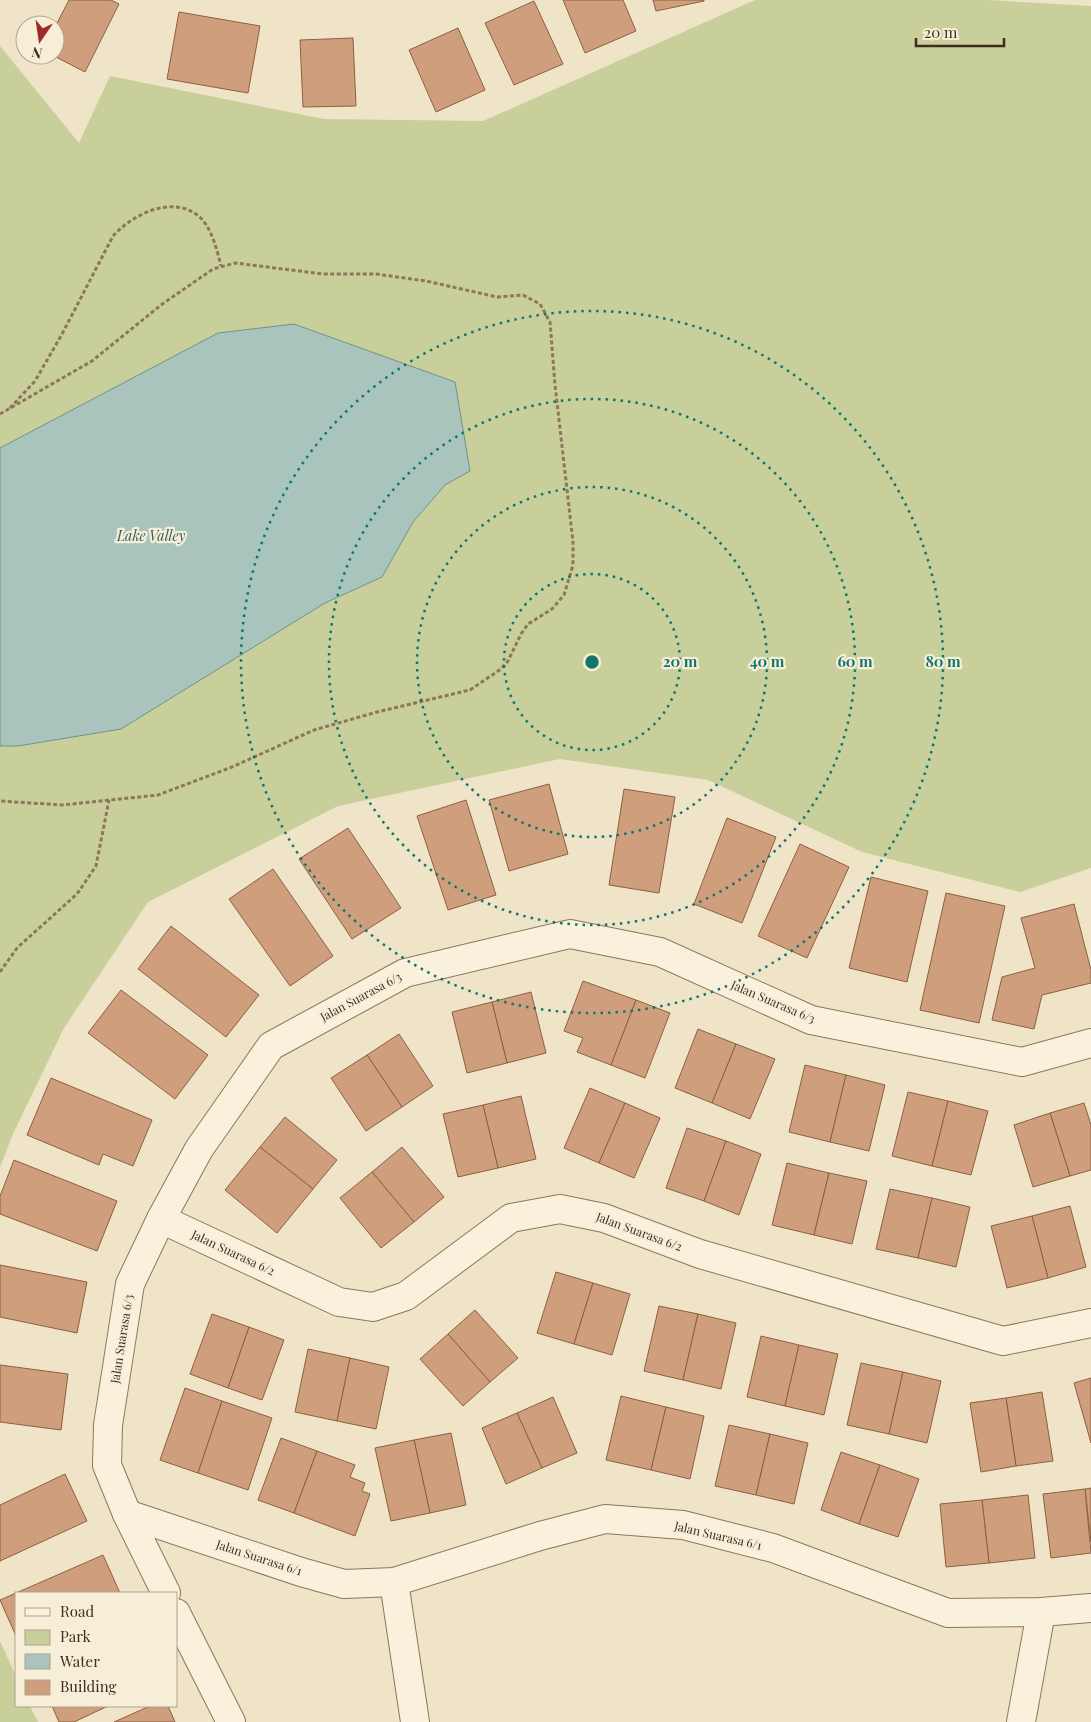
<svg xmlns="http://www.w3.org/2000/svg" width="1091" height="1722" viewBox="0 0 1091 1722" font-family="'Playfair Display',serif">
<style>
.green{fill:#c9cf9b}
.water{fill:#a9c4bc;stroke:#6f938a}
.building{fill:#cf9f7d;stroke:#8d5f41}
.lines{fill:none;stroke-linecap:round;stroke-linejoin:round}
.minor-casing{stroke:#8d765c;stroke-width:30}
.path{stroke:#8d765c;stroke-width:3;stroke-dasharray:4 2.5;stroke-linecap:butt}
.minor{stroke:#faf1dc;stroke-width:28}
.ring{fill:none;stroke:#0f766e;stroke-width:2.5;stroke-dasharray:2.5 5}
.labels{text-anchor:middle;stroke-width:4.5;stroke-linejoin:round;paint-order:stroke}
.street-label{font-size:12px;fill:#3d2e20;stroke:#f7eed8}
.water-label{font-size:14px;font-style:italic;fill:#2f5d5a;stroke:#f7eed8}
.centre{fill:#0f766e;stroke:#f7eed8;stroke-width:2.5}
.ring-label{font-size:15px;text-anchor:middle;font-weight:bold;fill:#0f766e;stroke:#f7eed8;stroke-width:4.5;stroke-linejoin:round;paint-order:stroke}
</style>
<rect width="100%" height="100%" fill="#f0e4c8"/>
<g class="green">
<path d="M 755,0 L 988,0 L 1091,6 L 1091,868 L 1020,892 L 862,852 L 708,780 L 560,759 L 338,806 L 148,902 L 64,1028 L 12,1136 L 0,1168 L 0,46 L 79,143 L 110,76 L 324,119 L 483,121 Z"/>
<path d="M 0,1641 L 16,1676 L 16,1706 L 30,1706 L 38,1722 L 0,1722 Z"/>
</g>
<path class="water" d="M 294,324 L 455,382 L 470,471 L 445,485 L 413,522 L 382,577 L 325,603 L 121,729 L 18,746 L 0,746 L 0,448 L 218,333 Z"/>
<g class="building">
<path d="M 69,0 L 111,0 L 119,4 L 85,72 L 52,55 L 55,55 L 55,27 Z"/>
<path d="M 563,0 L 623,0 L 636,31 L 585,53 Z"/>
<path d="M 653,0 L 704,0 L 704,1 L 656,11 Z"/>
<path d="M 534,1 L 563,64 L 514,85 L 485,23 Z"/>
<path d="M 179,12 L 260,26 L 248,93 L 167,79 Z"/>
<path d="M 458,28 L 485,90 L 436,112 L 409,50 Z"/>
<path d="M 353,38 L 356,106 L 303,107 L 300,40 Z"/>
<path d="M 549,784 L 568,854 L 509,871 L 489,800 Z"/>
<path d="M 624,789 L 675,797 L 659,893 L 609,885 Z"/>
<path d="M 466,800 L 496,895 L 448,910 L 417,816 Z"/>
<path d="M 727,818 L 776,837 L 742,923 L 694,904 Z"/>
<path d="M 348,828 L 401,908 L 352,939 L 299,859 Z"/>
<path d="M 800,844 L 849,867 L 807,958 L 758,936 Z"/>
<path d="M 273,869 L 333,956 L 290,986 L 229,899 Z"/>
<path d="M 871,877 L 928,891 L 907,982 L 849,968 Z"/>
<path d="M 946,893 L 1005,906 L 979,1023 L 920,1010 Z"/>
<path d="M 1074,904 L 1091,970 L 1091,983 L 1042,995 L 1034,1029 L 992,1020 L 1002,977 L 1035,968 L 1021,918 Z"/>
<path d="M 171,926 L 259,995 L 226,1037 L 138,969 Z"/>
<path d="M 583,981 L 636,1000 L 611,1065 L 577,1052 L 583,1038 L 564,1031 Z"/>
<path d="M 121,990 L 208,1055 L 175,1099 L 88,1033 Z"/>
<path d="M 531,992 L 546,1053 L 507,1063 L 492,1002 Z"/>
<path d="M 636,1000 L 670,1013 L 645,1078 L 611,1065 Z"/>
<path d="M 492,1002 L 507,1063 L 467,1073 L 452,1012 Z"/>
<path d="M 698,1029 L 736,1044 L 712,1103 L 675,1088 Z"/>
<path d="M 399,1034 L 433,1086 L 402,1107 L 367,1055 Z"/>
<path d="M 736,1044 L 775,1059 L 750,1119 L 712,1103 Z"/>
<path d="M 367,1055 L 402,1107 L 366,1131 L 331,1078 Z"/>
<path d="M 805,1065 L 846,1075 L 830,1142 L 789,1132 Z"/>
<path d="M 846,1075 L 885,1085 L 869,1151 L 830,1142 Z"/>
<path d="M 51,1078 L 152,1120 L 133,1166 L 103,1154 L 99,1165 L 27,1135 Z"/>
<path d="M 590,1088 L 625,1103 L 599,1163 L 564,1148 Z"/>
<path d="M 908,1092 L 948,1101 L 932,1166 L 892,1156 Z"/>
<path d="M 521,1096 L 536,1159 L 498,1168 L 483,1105 Z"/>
<path d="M 948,1101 L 988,1111 L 971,1175 L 932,1166 Z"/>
<path d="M 625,1103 L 660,1118 L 634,1178 L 599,1163 Z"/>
<path d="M 1084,1103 L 1091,1125 L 1091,1170 L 1070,1176 L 1050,1113 Z"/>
<path d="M 483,1105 L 498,1168 L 458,1177 L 443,1114 Z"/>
<path d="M 1050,1113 L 1070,1176 L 1033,1187 L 1014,1125 Z"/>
<path d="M 285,1117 L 337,1160 L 313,1189 L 260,1147 Z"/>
<path d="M 687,1128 L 726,1141 L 704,1201 L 666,1188 Z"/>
<path d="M 726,1141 L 761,1154 L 739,1215 L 704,1201 Z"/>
<path d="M 260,1147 L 313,1189 L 277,1233 L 225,1190 Z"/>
<path d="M 402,1147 L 444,1197 L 414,1222 L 372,1172 Z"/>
<path d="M 14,1160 L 117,1201 L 97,1251 L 0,1214 L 0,1196 Z"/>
<path d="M 787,1163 L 829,1173 L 814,1235 L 772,1225 Z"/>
<path d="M 372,1172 L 414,1222 L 381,1248 L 340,1198 Z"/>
<path d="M 829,1173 L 867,1181 L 852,1244 L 814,1235 Z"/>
<path d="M 890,1189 L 932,1198 L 918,1258 L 876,1249 Z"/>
<path d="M 932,1198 L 970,1207 L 956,1267 L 918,1258 Z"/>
<path d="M 1070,1206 L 1086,1267 L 1048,1278 L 1032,1216 Z"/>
<path d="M 1032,1216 L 1048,1278 L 1007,1288 L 991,1226 Z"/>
<path d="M 0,1265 L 87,1282 L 77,1333 L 0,1317 Z"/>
<path d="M 556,1272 L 593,1283 L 574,1344 L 537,1333 Z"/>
<path d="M 593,1283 L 630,1294 L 612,1355 L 574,1344 Z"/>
<path d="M 659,1306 L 698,1314 L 683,1380 L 644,1371 Z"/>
<path d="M 475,1310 L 518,1358 L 490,1382 L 448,1334 Z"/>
<path d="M 212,1314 L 249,1327 L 228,1388 L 190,1374 Z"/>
<path d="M 698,1314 L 736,1323 L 721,1389 L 683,1380 Z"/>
<path d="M 249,1327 L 284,1340 L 262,1400 L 228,1388 Z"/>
<path d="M 448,1334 L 490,1382 L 463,1406 L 420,1359 Z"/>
<path d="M 761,1336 L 799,1345 L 785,1406 L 747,1397 Z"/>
<path d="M 799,1345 L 838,1354 L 824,1415 L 785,1406 Z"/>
<path d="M 308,1349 L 350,1358 L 337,1421 L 295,1412 Z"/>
<path d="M 350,1358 L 389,1367 L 376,1429 L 337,1421 Z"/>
<path d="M 861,1363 L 903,1372 L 889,1434 L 847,1425 Z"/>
<path d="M 0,1365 L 68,1374 L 61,1430 L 0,1422 Z"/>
<path d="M 903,1372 L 941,1381 L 927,1443 L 889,1434 Z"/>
<path d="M 1091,1378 L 1091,1443 L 1074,1383 Z"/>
<path d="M 185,1388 L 222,1401 L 198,1473 L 160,1460 Z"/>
<path d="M 1042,1392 L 1053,1461 L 1016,1466 L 1006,1398 Z"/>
<path d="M 621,1396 L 666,1407 L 651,1470 L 606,1460 Z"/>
<path d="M 553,1397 L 577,1453 L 542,1468 L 517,1413 Z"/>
<path d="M 1006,1398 L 1016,1466 L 981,1472 L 970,1403 Z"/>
<path d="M 222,1401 L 272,1418 L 248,1490 L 198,1473 Z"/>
<path d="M 666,1407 L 704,1416 L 690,1479 L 651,1470 Z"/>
<path d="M 517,1413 L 542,1468 L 506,1484 L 482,1428 Z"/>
<path d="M 729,1425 L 770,1434 L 756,1495 L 715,1486 Z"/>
<path d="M 451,1433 L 466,1505 L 430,1513 L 414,1440 Z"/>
<path d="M 770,1434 L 808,1443 L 794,1504 L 756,1495 Z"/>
<path d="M 281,1438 L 317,1451 L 294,1513 L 258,1500 Z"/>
<path d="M 414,1440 L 430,1513 L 391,1521 L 375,1448 Z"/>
<path d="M 317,1451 L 355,1465 L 350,1477 L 365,1483 L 362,1491 L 370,1494 L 355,1536 L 294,1513 Z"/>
<path d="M 841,1452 L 880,1465 L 859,1524 L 821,1510 Z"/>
<path d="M 880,1465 L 919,1479 L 898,1537 L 859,1524 Z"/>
<path d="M 65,1474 L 87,1521 L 0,1561 L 0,1505 Z"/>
<path d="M 1091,1488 L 1091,1542 L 1085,1489 Z"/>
<path d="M 1085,1489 L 1091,1553 L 1051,1558 L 1043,1494 Z"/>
<path d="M 1028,1495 L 1035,1558 L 989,1563 L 982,1500 Z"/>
<path d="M 982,1500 L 989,1563 L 946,1567 L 940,1504 Z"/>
<path d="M 103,1555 L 120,1593 L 16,1593 L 16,1636 L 0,1600 Z"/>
<path d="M 52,1706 L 108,1706 L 74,1722 L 59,1722 Z"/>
<path d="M 150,1706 L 168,1706 L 175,1722 L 114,1722 Z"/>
</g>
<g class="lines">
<g class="minor-casing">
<g id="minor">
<path d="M 161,1219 L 339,1302 L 373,1307 L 406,1296 L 511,1218 L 560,1209 L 604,1218 L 700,1254 L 1003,1341 L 1091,1323"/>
<path d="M 127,1514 L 301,1572 L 344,1584 L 394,1582 L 540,1536 L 605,1519 L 683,1525 L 773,1548 L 948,1613 L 1041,1612 L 1091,1608"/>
<path d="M 394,1582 L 415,1722"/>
<path d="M 166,1593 L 127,1514 L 107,1465 L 108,1425 L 130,1284 L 161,1219 L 199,1149 L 271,1046 L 405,973 L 570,934 L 660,952 L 811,1020 L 1022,1062 L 1091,1043"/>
<path d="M 176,1613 L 231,1722"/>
<path d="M 1021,1722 L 1041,1612"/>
</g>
</g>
<g class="path">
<path d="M 10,408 L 35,381 L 61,336 L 113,236 C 132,215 169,196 196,214 C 211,224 217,250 221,266"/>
<path d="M 0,414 L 92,361 L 161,305 L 213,269 L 235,263 L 323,274 L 376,274 L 426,281 L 497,297 L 523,295 L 540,304 L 550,322 L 555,385 L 573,542 L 573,565 L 564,595 L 552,609 L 528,624 L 521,634 L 508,661 L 501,669 L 470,690 L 377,712 L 314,730 L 232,767 L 158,795 L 62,805 L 0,801"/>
<path d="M 0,972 L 17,948 L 77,894 L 96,866 L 109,800"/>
</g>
<use href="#minor" class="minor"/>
</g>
<g class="ring">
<circle cx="592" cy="662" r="88"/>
<circle cx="592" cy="662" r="175"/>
<circle cx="592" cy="662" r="263"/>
<circle cx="592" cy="662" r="351"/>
</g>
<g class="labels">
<g class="street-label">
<text transform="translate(361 997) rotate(-28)" y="4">Jalan Suarasa 6/3</text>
<text transform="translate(773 1002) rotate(23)" y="4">Jalan Suarasa 6/3</text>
<text transform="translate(639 1232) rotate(20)" y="4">Jalan Suarasa 6/2</text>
<text transform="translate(233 1253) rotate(25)" y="4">Jalan Suarasa 6/2</text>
<text transform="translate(122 1339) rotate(-81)" y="4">Jalan Suarasa 6/3</text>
<text transform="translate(718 1536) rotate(13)" y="4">Jalan Suarasa 6/1</text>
<text transform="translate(259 1558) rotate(18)" y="4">Jalan Suarasa 6/1</text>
</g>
<g class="water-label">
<text x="151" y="541">Lake Valley</text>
</g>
</g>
<circle cx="592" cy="662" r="8" class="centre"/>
<g class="ring-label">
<text x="680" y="667">20 m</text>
<text x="767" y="667">40 m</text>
<text x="855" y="667">60 m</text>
<text x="943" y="667">80 m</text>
</g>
<rect x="15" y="1592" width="162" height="115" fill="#f7eed8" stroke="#ada18e"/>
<rect x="25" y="1608" width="25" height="8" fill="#faf1dc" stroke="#ada18e"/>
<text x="60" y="1617" font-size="15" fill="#3d2e20">Road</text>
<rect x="25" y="1630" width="25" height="15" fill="#c9cf9b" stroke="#ada18e"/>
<text x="60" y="1642" font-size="15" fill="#3d2e20">Park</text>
<rect x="25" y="1654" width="25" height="15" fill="#a9c4bc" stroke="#ada18e"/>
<text x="60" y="1667" font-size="15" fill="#3d2e20">Water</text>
<rect x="25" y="1680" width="25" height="15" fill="#cf9f7d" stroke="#ada18e"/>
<text x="60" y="1692" font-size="15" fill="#3d2e20">Building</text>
<g transform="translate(40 40) rotate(193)"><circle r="24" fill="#f7eed8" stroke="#ada18e"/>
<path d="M0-4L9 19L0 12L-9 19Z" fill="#9e2a2b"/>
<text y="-8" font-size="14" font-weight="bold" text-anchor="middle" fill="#3d2e20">N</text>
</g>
<path d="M916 38v8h88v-8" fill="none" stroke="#3d2e20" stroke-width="2.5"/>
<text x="924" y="38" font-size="15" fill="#3d2e20" stroke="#f7eed8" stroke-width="4" paint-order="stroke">20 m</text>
</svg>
